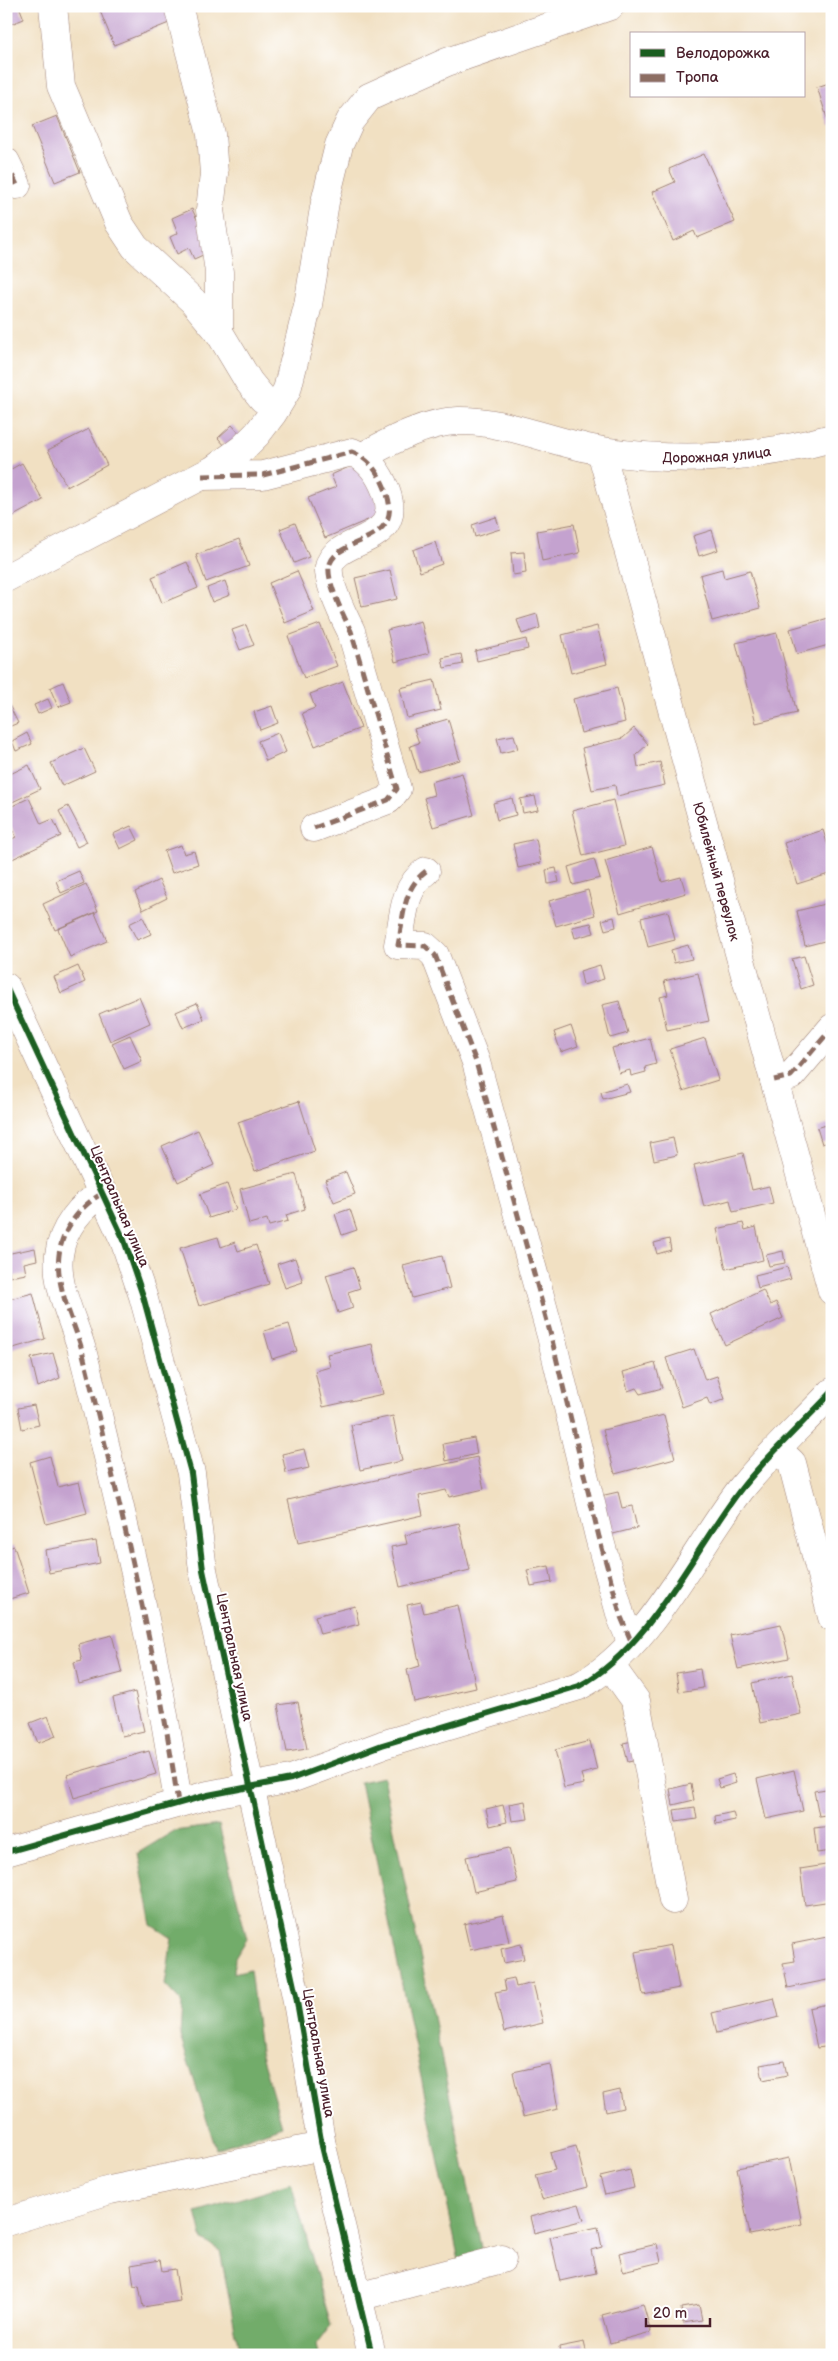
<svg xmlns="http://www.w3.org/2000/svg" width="838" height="2361" viewBox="0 0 838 2361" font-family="'Balsamiq Sans',sans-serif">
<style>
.forest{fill:#72ac6b;stroke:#5e664b}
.building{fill:#c4a2cf}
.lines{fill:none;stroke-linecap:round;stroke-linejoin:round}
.minor-casing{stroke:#9e8076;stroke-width:29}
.minor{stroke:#fff;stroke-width:28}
.quiet{stroke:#8d6e63;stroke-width:5;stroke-dasharray:10 5;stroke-linecap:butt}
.cycleway-casing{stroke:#fff;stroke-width:9}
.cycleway{stroke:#1b5e20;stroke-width:6}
.labels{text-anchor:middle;stroke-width:4;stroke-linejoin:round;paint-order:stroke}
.street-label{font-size:14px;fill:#4a1f2b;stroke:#fff}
</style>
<rect width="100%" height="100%" fill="#fff"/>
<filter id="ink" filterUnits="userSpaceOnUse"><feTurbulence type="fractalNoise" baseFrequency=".02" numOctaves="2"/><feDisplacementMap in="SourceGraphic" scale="10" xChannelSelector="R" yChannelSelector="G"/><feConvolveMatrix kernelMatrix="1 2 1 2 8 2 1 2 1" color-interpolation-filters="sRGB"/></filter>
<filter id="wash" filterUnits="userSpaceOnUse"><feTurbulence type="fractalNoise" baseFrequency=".0096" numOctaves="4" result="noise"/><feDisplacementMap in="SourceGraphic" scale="20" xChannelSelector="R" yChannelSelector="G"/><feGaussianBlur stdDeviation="1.12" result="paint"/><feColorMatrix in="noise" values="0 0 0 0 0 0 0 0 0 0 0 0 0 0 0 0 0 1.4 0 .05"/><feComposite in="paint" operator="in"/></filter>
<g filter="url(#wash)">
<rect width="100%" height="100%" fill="#f1e0c2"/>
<g class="forest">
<path d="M 383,1777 L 483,2257 L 459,2261 L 360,1782 Z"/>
<path d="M 219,1825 L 247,1939 L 235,1958 L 234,1973 L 250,1969 L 260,2051 L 282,2126 L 216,2149 L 180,2036 L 182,2003 L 165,1985 L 172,1938 L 152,1925 L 138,1853 L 174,1831 Z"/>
<path d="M 291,2183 L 331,2325 L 316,2345 L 318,2355 L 240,2355 L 220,2251 L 203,2240 L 196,2212 Z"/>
</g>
<g id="blocks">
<g class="building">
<path d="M 6,6 L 19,6 L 24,19 L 6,26 Z"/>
<path d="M 98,6 L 168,6 L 174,21 L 114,45 Z"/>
<path d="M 832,82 L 832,126 L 830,127 L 817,87 Z"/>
<path d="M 57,116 L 80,172 L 55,182 L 32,126 Z"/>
<path d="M 704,154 L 735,222 L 697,238 L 694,231 L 673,241 L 652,192 L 675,182 L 669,169 Z"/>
<path d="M 192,209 L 212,251 L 194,259 L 189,248 L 177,254 L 170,237 L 178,233 L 172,218 Z"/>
<path d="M 232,425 L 242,436 L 227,448 L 218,438 Z"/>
<path d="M 89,429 L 107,465 L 67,487 L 48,450 Z"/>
<path d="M 360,462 L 382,514 L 325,538 L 308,498 L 336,487 L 331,475 Z"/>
<path d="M 22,463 L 43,500 L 6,520 L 6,472 Z"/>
<path d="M 496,517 L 500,529 L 475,537 L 472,525 Z"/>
<path d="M 295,523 L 309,557 L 294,563 L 280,529 Z"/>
<path d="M 574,524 L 580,553 L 542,561 L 537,531 Z"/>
<path d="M 712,530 L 718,550 L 699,556 L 693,536 Z"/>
<path d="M 239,539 L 249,566 L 206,582 L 196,555 Z"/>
<path d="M 435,542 L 442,564 L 420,572 L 413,550 Z"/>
<path d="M 524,552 L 526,573 L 513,575 L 511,553 Z"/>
<path d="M 187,562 L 198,588 L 162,603 L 152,577 Z"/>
<path d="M 722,569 L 724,578 L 750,571 L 760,608 L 712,621 L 700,575 Z"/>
<path d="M 390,570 L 397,599 L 362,607 L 355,578 Z"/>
<path d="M 297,571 L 314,611 L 285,623 L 269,583 Z"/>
<path d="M 225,581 L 230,595 L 212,602 L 207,588 Z"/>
<path d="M 537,614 L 540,628 L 522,634 L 517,620 Z"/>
<path d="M 832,617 L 832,644 L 797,654 L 790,629 Z"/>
<path d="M 421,621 L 429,653 L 395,662 L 387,630 Z"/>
<path d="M 320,624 L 337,666 L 304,678 L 288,636 Z"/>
<path d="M 246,625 L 254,645 L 240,650 L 232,630 Z"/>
<path d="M 597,626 L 607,664 L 571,673 L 562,635 Z"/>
<path d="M 777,633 L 797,713 L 756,723 L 736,643 Z"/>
<path d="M 526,639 L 528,649 L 477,661 L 475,651 Z"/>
<path d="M 461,654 L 463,664 L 444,668 L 442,658 Z"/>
<path d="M 434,680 L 441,710 L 407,718 L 400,688 Z"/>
<path d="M 63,682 L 71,702 L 58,707 L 50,688 Z"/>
<path d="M 343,682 L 361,728 L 315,746 L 302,713 L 315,708 L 310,694 Z"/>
<path d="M 617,688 L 625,722 L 581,733 L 573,699 Z"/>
<path d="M 48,699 L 52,708 L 38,714 L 34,705 Z"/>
<path d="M 9,705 L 18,723 L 6,728 L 6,706 Z"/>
<path d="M 272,706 L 278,723 L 260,730 L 254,712 Z"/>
<path d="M 448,719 L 460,760 L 418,772 L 410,746 L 419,743 L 414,729 Z"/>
<path d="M 634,728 L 648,744 L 636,755 L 638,767 L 660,762 L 665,785 L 617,796 L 615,785 L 592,790 L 582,748 L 623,738 Z"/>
<path d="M 27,733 L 32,744 L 16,751 L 12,741 Z"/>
<path d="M 278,733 L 286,752 L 266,761 L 258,741 Z"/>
<path d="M 514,735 L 518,749 L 501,753 L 497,738 Z"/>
<path d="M 84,748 L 95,771 L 62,786 L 51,763 Z"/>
<path d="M 29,765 L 40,789 L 6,805 L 6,776 Z"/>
<path d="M 462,773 L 474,815 L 433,827 L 424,798 L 434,795 L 431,782 Z"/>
<path d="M 535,796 L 538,810 L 523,813 L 520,799 Z"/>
<path d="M 29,798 L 41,824 L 53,819 L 61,836 L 6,862 L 6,842 L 16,837 L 6,816 L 6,809 Z"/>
<path d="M 512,798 L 516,815 L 497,820 L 493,803 Z"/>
<path d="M 613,800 L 624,846 L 583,856 L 572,811 Z"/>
<path d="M 68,806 L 87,842 L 77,847 L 59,811 Z"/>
<path d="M 131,826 L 138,840 L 120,849 L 113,834 Z"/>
<path d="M 823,830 L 832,858 L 832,873 L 797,884 L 784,843 Z"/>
<path d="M 536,839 L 541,863 L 518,868 L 513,844 Z"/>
<path d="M 181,845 L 184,854 L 194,851 L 198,864 L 172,873 L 164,851 Z"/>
<path d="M 652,847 L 662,882 L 681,877 L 686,893 L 620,913 L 605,861 Z"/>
<path d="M 594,859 L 600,878 L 573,885 L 568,867 Z"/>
<path d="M 556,868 L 559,882 L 548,884 L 546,870 Z"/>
<path d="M 79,871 L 84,883 L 61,893 L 56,881 Z"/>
<path d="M 159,880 L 167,898 L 143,910 L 135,892 Z"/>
<path d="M 86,884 L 98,911 L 55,930 L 43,904 Z"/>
<path d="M 588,890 L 595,915 L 556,926 L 549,901 Z"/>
<path d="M 832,902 L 832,939 L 805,946 L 797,911 Z"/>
<path d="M 668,911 L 675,940 L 648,947 L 641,918 Z"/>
<path d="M 95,913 L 107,941 L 70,957 L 58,929 Z"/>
<path d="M 143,917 L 151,934 L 137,940 L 129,924 Z"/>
<path d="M 614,917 L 616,927 L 605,930 L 602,920 Z"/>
<path d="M 591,923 L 594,933 L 575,938 L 572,927 Z"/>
<path d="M 688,945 L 692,959 L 674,963 L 671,950 Z"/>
<path d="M 804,956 L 813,985 L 801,989 L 792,959 Z"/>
<path d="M 600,965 L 604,979 L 583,985 L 580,971 Z"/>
<path d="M 78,966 L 85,982 L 61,993 L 54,977 Z"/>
<path d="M 698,973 L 709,1021 L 667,1030 L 660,997 L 668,995 L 664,981 Z"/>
<path d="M 139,997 L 150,1023 L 110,1041 L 99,1014 Z"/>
<path d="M 619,1001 L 628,1033 L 610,1038 L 602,1005 Z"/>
<path d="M 197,1003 L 204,1019 L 183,1028 L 176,1012 Z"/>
<path d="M 571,1026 L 578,1046 L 561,1052 L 554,1032 Z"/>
<path d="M 130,1035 L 142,1061 L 124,1069 L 112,1043 Z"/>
<path d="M 650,1038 L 656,1064 L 645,1067 L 646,1072 L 631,1076 L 630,1070 L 619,1073 L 612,1048 Z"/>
<path d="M 705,1038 L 718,1080 L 683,1091 L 670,1049 Z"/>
<path d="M 627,1084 L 630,1092 L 603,1099 L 601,1092 Z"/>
<path d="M 299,1101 L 315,1151 L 255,1171 L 238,1122 Z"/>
<path d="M 832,1123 L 832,1141 L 822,1144 L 817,1128 Z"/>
<path d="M 198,1130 L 214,1165 L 178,1182 L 162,1146 Z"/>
<path d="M 673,1138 L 677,1155 L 654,1160 L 650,1143 Z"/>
<path d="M 743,1153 L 752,1190 L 769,1186 L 773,1203 L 733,1212 L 730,1200 L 704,1207 L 694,1165 Z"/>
<path d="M 346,1172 L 355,1194 L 334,1202 L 325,1180 Z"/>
<path d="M 296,1174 L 305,1209 L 286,1215 L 288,1221 L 269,1226 L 267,1219 L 249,1224 L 240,1189 Z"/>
<path d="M 227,1184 L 236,1209 L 209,1218 L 200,1194 Z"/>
<path d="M 350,1209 L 357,1230 L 342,1235 L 335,1214 Z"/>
<path d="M 743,1223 L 745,1230 L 756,1227 L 763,1260 L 726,1269 L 717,1229 Z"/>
<path d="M 218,1237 L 221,1247 L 235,1242 L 238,1251 L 256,1245 L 269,1284 L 199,1306 L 180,1248 Z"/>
<path d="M 669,1239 L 671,1250 L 657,1254 L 654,1243 Z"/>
<path d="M 35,1248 L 37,1260 L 24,1263 L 26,1274 L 10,1277 L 6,1254 Z"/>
<path d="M 783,1251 L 785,1263 L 769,1266 L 766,1255 Z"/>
<path d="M 442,1256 L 450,1288 L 412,1298 L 403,1266 Z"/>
<path d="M 295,1258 L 303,1282 L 285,1288 L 277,1264 Z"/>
<path d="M 353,1267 L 360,1288 L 348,1292 L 353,1308 L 338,1313 L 326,1275 Z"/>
<path d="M 787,1267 L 791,1279 L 758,1288 L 755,1275 Z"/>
<path d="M 763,1290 L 770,1305 L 776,1302 L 783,1318 L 725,1345 L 711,1314 Z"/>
<path d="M 33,1293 L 45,1339 L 6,1350 L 6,1300 Z"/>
<path d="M 289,1324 L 297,1351 L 272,1359 L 264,1331 Z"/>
<path d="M 372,1344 L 383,1394 L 323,1407 L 315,1371 L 330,1367 L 327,1354 Z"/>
<path d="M 694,1349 L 705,1380 L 717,1376 L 725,1399 L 710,1405 L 707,1398 L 682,1407 L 666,1358 Z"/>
<path d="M 53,1353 L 60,1378 L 38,1387 L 31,1358 Z"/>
<path d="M 655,1363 L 662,1388 L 640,1394 L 636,1388 L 628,1391 L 623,1372 Z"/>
<path d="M 34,1405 L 39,1425 L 22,1429 L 18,1408 Z"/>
<path d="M 664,1415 L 675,1458 L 615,1474 L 603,1430 Z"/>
<path d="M 393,1416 L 402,1461 L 360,1470 L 351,1425 Z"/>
<path d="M 474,1438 L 477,1454 L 446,1461 L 443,1444 Z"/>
<path d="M 304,1449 L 309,1468 L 286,1473 L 282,1454 Z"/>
<path d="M 50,1456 L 58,1487 L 79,1482 L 87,1513 L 46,1524 L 30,1462 Z"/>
<path d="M 477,1457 L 484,1489 L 449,1497 L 446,1490 L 419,1496 L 423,1515 L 298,1543 L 288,1500 Z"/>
<path d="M 618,1492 L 622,1508 L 632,1506 L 637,1528 L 605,1536 L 596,1497 Z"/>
<path d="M 459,1523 L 470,1570 L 400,1587 L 391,1547 L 407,1544 L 405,1535 Z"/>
<path d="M 96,1541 L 100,1563 L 49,1573 L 45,1550 Z"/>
<path d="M 14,1546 L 29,1593 L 6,1600 L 6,1549 Z"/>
<path d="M 549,1566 L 552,1582 L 531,1586 L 527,1570 Z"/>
<path d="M 421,1602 L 424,1613 L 458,1605 L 476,1688 L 414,1702 L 407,1670 L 420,1666 L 407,1605 Z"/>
<path d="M 355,1606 L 359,1624 L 320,1634 L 315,1616 Z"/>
<path d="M 781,1624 L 789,1658 L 738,1669 L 730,1635 Z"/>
<path d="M 112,1635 L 122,1673 L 79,1684 L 74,1662 L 82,1660 L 78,1644 Z"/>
<path d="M 700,1669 L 703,1688 L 679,1692 L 676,1673 Z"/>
<path d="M 792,1674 L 801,1714 L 760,1723 L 752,1683 Z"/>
<path d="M 135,1692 L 144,1731 L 122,1736 L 113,1698 Z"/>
<path d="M 298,1702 L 307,1749 L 287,1752 L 278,1705 Z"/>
<path d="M 48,1716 L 56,1736 L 38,1743 L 30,1723 Z"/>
<path d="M 590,1741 L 597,1770 L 581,1774 L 584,1784 L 564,1788 L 555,1750 Z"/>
<path d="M 633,1741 L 637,1760 L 628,1762 L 623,1743 Z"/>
<path d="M 149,1751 L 156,1774 L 74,1798 L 67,1775 Z"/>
<path d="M 794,1770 L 803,1811 L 766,1819 L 757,1779 Z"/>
<path d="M 733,1774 L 736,1783 L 720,1788 L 717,1779 Z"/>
<path d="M 691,1784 L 694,1800 L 673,1805 L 670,1789 Z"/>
<path d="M 832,1788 L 832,1814 L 819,1816 L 814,1791 Z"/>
<path d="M 525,1801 L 528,1819 L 512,1821 L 509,1804 Z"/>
<path d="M 503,1805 L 507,1822 L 490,1826 L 486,1809 Z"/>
<path d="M 695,1807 L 697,1819 L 676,1822 L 674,1810 Z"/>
<path d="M 733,1812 L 735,1820 L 716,1824 L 715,1816 Z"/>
<path d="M 832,1826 L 832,1851 L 817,1853 L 814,1828 Z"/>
<path d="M 509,1848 L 517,1882 L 474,1892 L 466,1857 Z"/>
<path d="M 832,1864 L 832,1901 L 805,1905 L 800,1869 Z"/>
<path d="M 503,1915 L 509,1942 L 470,1950 L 464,1924 Z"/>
<path d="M 832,1936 L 832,1979 L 788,1988 L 783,1963 L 795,1961 L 792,1944 Z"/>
<path d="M 521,1944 L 524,1959 L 504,1963 L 501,1949 Z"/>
<path d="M 671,1945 L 679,1988 L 643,1995 L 635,1952 Z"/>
<path d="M 514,1978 L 516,1987 L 533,1983 L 543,2023 L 504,2032 L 495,1992 L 506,1990 L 504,1980 Z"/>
<path d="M 774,1998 L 779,2017 L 717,2033 L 712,2013 Z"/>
<path d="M 832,2003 L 832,2046 L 817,2048 L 809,2008 Z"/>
<path d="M 784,2061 L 787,2075 L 763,2080 L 760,2065 Z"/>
<path d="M 550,2064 L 558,2109 L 523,2117 L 513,2072 Z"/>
<path d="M 620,2090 L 623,2108 L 606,2112 L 603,2094 Z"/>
<path d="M 576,2146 L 587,2187 L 542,2199 L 535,2175 L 555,2170 L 550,2153 Z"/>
<path d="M 789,2158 L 802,2224 L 750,2235 L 737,2168 Z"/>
<path d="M 630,2170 L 634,2188 L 605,2195 L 600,2177 Z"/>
<path d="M 579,2204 L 584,2220 L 534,2233 L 530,2217 Z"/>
<path d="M 598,2227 L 602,2247 L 591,2250 L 596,2273 L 560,2281 L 550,2237 Z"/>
<path d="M 657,2244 L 661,2262 L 623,2271 L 619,2253 Z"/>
<path d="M 160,2260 L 162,2271 L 175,2269 L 180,2301 L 143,2307 L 139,2285 L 134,2286 L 131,2265 Z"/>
<path d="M 643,2304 L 651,2332 L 610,2343 L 602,2315 Z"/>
<path d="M 699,2305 L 702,2320 L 683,2323 L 681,2308 Z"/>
<path d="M 584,2342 L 587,2355 L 560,2355 L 559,2347 Z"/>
</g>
</g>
</g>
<g filter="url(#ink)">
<use href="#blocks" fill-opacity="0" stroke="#9e8076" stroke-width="1"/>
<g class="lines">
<g class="minor-casing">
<g id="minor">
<path d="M 53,6 L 61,86 L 119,223 L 135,247 L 193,301 L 219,332 L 249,382 L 263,399 L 277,406"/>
<path d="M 178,6 L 211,134 L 214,174 L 210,210 L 219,272 L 219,332"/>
<path d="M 6,162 L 17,185"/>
<path id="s1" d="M 601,451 L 832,1291"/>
<path id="s2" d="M 363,456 C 391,441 425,422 458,421 C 507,420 555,444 603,451 C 679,463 758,458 832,438"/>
<path d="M 202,476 L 263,475 L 352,452 C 367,458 376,469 383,484 C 412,547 335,534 329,567 C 327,582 344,617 351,631 L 397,789 L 388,800 L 314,828"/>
<path d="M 6,578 L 213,470 L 243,448 L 257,434 L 273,413 L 287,390 L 308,305 L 325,202 L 339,145 L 350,121 L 369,97 L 447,62 L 610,6"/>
<path d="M 426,871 C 402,889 404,918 398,945 L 425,946 L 435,955 L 476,1062 L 551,1336 L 599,1537 L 621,1617 L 631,1641"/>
<path d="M 6,987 L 124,1240 L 143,1296 L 191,1473 L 203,1570 L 296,1996 L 322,2146 L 372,2355"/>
<path d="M 774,1080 L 791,1076 L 832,1028"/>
<path d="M 103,1193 C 81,1205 62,1229 59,1255 C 55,1287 74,1321 82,1350 C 86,1366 90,1382 94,1398 C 126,1532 159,1667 178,1803"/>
<path d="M 778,1450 L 792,1463 L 832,1617"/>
<path d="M 610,1665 L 636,1701 L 673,1900"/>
<path d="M 6,1852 L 208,1795 L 291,1779 L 382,1745 L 579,1686 C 650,1648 693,1551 741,1489 C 768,1455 802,1424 832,1392"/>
<path d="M 6,2222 L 110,2190 L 322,2146"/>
<path d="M 358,2297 L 502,2259"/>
</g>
</g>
<use href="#minor" class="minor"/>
<g class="quiet">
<path d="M 6,162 L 17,185"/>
<path d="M 202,476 L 263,475 L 352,452 C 367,458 376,469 383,484 C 412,547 335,534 329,567 C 327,582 344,617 351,631 L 397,789 L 388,800 L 314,828"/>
<path d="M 426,871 C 402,889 404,918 398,945 L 425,946 L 435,955 L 476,1062 L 551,1336 L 599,1537 L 621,1617 L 631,1641"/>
<path d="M 774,1080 L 791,1076 L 832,1028"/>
<path d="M 103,1193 C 81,1205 62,1229 59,1255 C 55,1287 74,1321 82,1350 C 86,1366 90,1382 94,1398 C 126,1532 159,1667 178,1803"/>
</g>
<g class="cycleway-casing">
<g id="cycleway">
<path d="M 6,987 L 124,1240 L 143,1296 L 191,1473 L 203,1570 L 296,1996 L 322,2146 L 372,2355"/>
<path d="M 6,1852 L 208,1795 L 291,1779 L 382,1745 L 579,1686 C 650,1648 693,1551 741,1489 C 768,1455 802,1424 832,1392"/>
</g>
</g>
<use href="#cycleway" class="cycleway"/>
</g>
</g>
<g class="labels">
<g class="street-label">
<text dy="5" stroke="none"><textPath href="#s2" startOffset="365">Дорожная улица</textPath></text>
<text dy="5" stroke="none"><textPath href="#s1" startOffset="436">Юбилейный переулок</textPath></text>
<text transform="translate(120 1206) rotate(67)" y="5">Центральная улица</text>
<text transform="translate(235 1657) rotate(78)" y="5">Центральная улица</text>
<text transform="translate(319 2053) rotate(80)" y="5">Центральная улица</text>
</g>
</g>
<rect width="838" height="2361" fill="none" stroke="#fff" stroke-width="25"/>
<rect x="630" y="32" width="175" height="65" fill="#ffffff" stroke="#b7a5aa"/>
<rect x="640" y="49" width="25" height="8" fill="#1b5e20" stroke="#b7a5aa"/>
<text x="676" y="58" font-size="15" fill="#4a1f2b">Велодорожка</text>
<rect x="640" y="74" width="25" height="8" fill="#8d6e63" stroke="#b7a5aa"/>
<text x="676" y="82" font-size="15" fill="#4a1f2b">Тропа</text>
<path d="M646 2318v8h64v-8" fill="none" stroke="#4a1f2b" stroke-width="2.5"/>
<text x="653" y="2318" font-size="15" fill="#4a1f2b" stroke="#ffffff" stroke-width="4" paint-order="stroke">20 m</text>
</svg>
